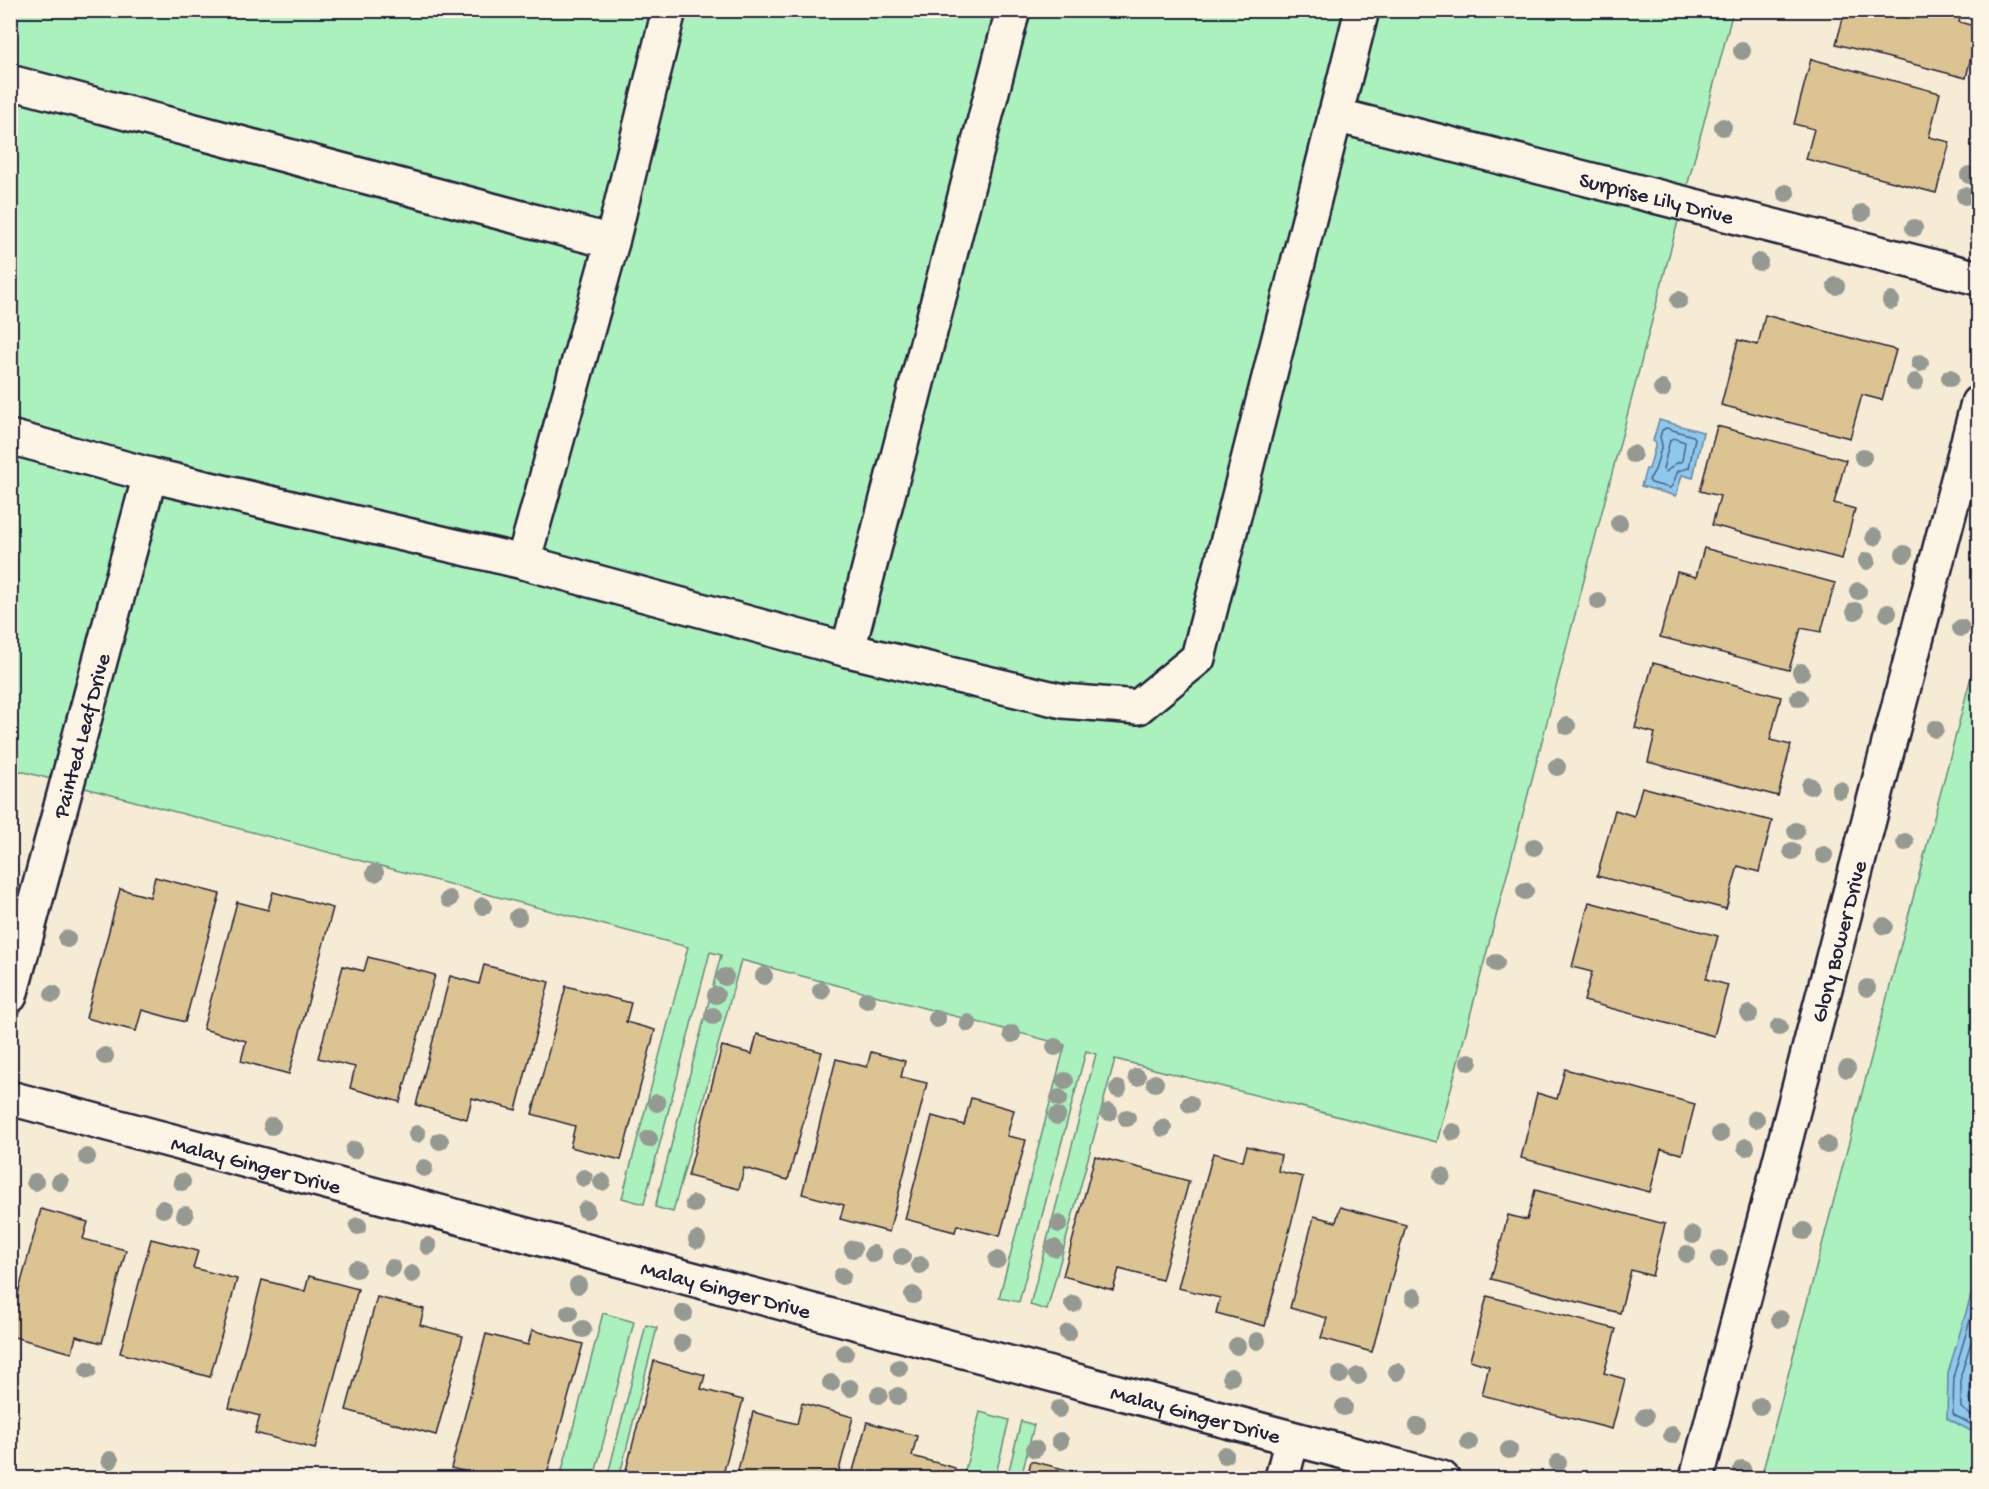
<svg xmlns="http://www.w3.org/2000/svg" width="1989" height="1489" viewBox="0 0 1989 1489" font-family="'Gochi Hand',sans-serif">
<style>
.green{fill:#aaf1be;stroke:#668a7c;stroke-width:1.5}
.water{fill:#8ec8ed;stroke:#6386a6;stroke-width:1.5}
.lines{fill:none;stroke-linecap:round;stroke-linejoin:round}
.shore{stroke:#4d6482;stroke-width:1.5}
.building{fill:#dcc392;stroke:#22223b;stroke-width:1.5}
.minor-casing{stroke:#22223b;stroke-width:38}
.minor{stroke:#fcf5e5;stroke-width:33}
.tree{fill:#949992}
.labels{text-anchor:middle;stroke-width:4.5;stroke-linejoin:round;paint-order:stroke}
.street-label{font-size:22px;fill:#22223b;stroke:#fcf5e5}
</style>
<rect width="100%" height="100%" fill="#f6ebd4"/>
<filter id="ink" filterUnits="userSpaceOnUse"><feTurbulence type="fractalNoise" baseFrequency=".0167" numOctaves="2"/><feDisplacementMap in="SourceGraphic" scale="12" xChannelSelector="R" yChannelSelector="G"/><feConvolveMatrix kernelMatrix="1 2 1 2 8 2 1 2 1" color-interpolation-filters="sRGB"/></filter>
<g filter="url(#ink)">
<g class="green">
<path d="M 11,11 L 1733,11 L 1437,1142 L 1115,1059 L 1047,1310 L 1030,1305 L 1096,1054 L 1086,1051 L 1019,1302 L 999,1298 L 1065,1045 L 741,960 L 673,1212 L 655,1207 L 721,955 L 710,952 L 644,1204 L 622,1198 L 688,947 L 13,769 L 11,779 Z"/>
<path d="M 1978,650 L 1978,1478 L 1761,1478 Z"/>
<path d="M 603,1313 L 634,1322 L 594,1478 L 560,1478 Z"/>
<path d="M 646,1325 L 657,1328 L 619,1478 L 607,1478 Z"/>
<path d="M 980,1412 L 1009,1420 L 995,1478 L 963,1478 Z"/>
<path d="M 1021,1421 L 1034,1425 L 1021,1478 L 1007,1478 Z"/>
</g>
<g class="water">
<path d="M 1659,420 L 1703,432 L 1693,478 L 1682,475 L 1676,496 L 1641,486 L 1646,469 L 1649,469 L 1656,443 L 1653,441 Z"/>
<path d="M 1978,1272 L 1978,1435 L 1947,1418 L 1948,1373 Z"/>
</g>
<g class="lines">
<g class="shore">
<path d="M 1666,428 L 1693,436 L 1695,438 L 1689,468 L 1678,471 L 1672,486 L 1670,488 L 1651,483 L 1649,480 L 1655,470 L 1662,445 L 1660,437 L 1662,430 Z"/>
<path d="M 1673,438 L 1685,442 L 1682,461 L 1675,464 L 1666,472 L 1663,469 L 1670,440 Z"/>
<path d="M 1978,1293 L 1954,1374 L 1953,1413 L 1954,1415 L 1978,1428"/>
<path d="M 1978,1319 L 1961,1375 L 1961,1408 L 1978,1420"/>
<path d="M 1978,1350 L 1970,1377 L 1970,1403 L 1978,1409"/>
</g>
</g>
<g class="building">
<path d="M 1828,10 L 1962,10 L 1959,22 L 1978,27 L 1966,78 L 1836,44 L 1844,15 Z"/>
<path d="M 1811,59 L 1940,93 L 1929,137 L 1950,142 L 1936,193 L 1806,159 L 1814,129 L 1794,124 Z"/>
<path d="M 1765,315 L 1896,350 L 1882,400 L 1862,395 L 1850,438 L 1721,405 L 1738,340 L 1758,345 Z"/>
<path d="M 1717,426 L 1846,460 L 1834,503 L 1855,509 L 1842,559 L 1712,525 L 1720,496 L 1700,491 Z"/>
<path d="M 1704,548 L 1835,583 L 1821,632 L 1801,628 L 1789,670 L 1660,637 L 1677,572 L 1696,577 Z"/>
<path d="M 1653,663 L 1781,697 L 1770,740 L 1791,745 L 1778,796 L 1648,762 L 1655,733 L 1635,728 Z"/>
<path d="M 1642,787 L 1772,821 L 1759,872 L 1738,866 L 1726,909 L 1597,876 L 1615,810 L 1634,816 Z"/>
<path d="M 155,877 L 220,894 L 185,1022 L 142,1010 L 136,1031 L 86,1018 L 120,889 L 150,897 Z"/>
<path d="M 273,892 L 333,908 L 289,1074 L 241,1061 L 246,1041 L 203,1029 L 237,902 L 268,910 Z"/>
<path d="M 1589,902 L 1718,936 L 1706,979 L 1728,985 L 1714,1036 L 1584,1001 L 1592,972 L 1572,967 Z"/>
<path d="M 368,957 L 435,975 L 400,1102 L 350,1088 L 355,1067 L 318,1058 L 343,966 L 364,971 Z"/>
<path d="M 484,965 L 549,982 L 516,1110 L 472,1098 L 467,1119 L 416,1105 L 450,976 L 479,984 Z"/>
<path d="M 566,986 L 631,1003 L 626,1022 L 655,1030 L 621,1160 L 570,1147 L 575,1126 L 532,1114 Z"/>
<path d="M 757,1034 L 822,1052 L 788,1180 L 744,1168 L 739,1189 L 688,1176 L 722,1046 L 752,1054 Z"/>
<path d="M 871,1052 L 905,1061 L 901,1077 L 927,1083 L 889,1232 L 840,1219 L 844,1205 L 802,1194 L 836,1059 L 867,1067 Z"/>
<path d="M 1565,1069 L 1695,1104 L 1682,1154 L 1661,1149 L 1650,1192 L 1521,1158 L 1537,1093 L 1557,1099 Z"/>
<path d="M 971,1098 L 1014,1110 L 1007,1136 L 1026,1140 L 1000,1236 L 957,1225 L 955,1232 L 905,1219 L 932,1116 L 964,1125 Z"/>
<path d="M 1247,1146 L 1281,1155 L 1278,1171 L 1303,1177 L 1265,1326 L 1216,1313 L 1220,1298 L 1178,1288 L 1213,1153 L 1243,1161 Z"/>
<path d="M 1095,1156 L 1189,1181 L 1162,1280 L 1119,1269 L 1113,1290 L 1063,1276 Z"/>
<path d="M 1535,1190 L 1665,1224 L 1652,1276 L 1631,1270 L 1620,1313 L 1491,1279 L 1508,1215 L 1527,1220 Z"/>
<path d="M 1340,1207 L 1406,1225 L 1372,1352 L 1321,1338 L 1327,1318 L 1290,1308 L 1314,1216 L 1336,1222 Z"/>
<path d="M 41,1209 L 88,1222 L 83,1239 L 126,1250 L 102,1343 L 76,1336 L 72,1353 L 10,1336 L 10,1323 Z"/>
<path d="M 151,1239 L 198,1251 L 193,1268 L 237,1279 L 210,1377 L 120,1353 Z"/>
<path d="M 309,1276 L 358,1289 L 315,1449 L 255,1433 L 260,1416 L 229,1408 L 262,1280 L 305,1291 Z"/>
<path d="M 1487,1296 L 1616,1329 L 1604,1373 L 1625,1379 L 1612,1429 L 1482,1395 L 1489,1366 L 1470,1360 Z"/>
<path d="M 377,1297 L 424,1309 L 420,1325 L 463,1336 L 436,1435 L 346,1410 Z"/>
<path d="M 532,1330 L 583,1344 L 546,1478 L 480,1478 L 481,1476 L 451,1468 L 486,1334 L 528,1345 Z"/>
<path d="M 654,1361 L 705,1375 L 701,1389 L 743,1400 L 722,1478 L 624,1478 Z"/>
<path d="M 802,1403 L 853,1417 L 837,1478 L 736,1478 L 753,1412 L 797,1424 Z"/>
<path d="M 867,1422 L 917,1436 L 912,1456 L 955,1468 L 952,1478 L 851,1478 Z"/>
<path d="M 1031,1461 L 1080,1473 L 1079,1478 L 1027,1478 Z"/>
</g>
<g class="lines">
<g class="minor-casing">
<g id="minor">
<path d="M 10,82 L 612,242"/>
<path id="s1" d="M 1335,115 L 1978,278"/>
<path d="M 10,437 L 150,475 L 523,562 L 848,650 L 1063,701 L 1138,707 L 1198,658 L 1362,10"/>
<path d="M 523,562 L 612,242 L 669,10"/>
<path d="M 848,650 L 1013,10"/>
<path id="s2" d="M 10,996 L 150,475"/>
<path id="s3" d="M 10,1098 L 1442,1478"/>
<path d="M 1282,1478 L 1292,1439"/>
<path id="s4" d="M 1697,1478 L 1978,403"/>
</g>
</g>
<use href="#minor" class="minor"/>
</g>
<g class="tree">
<circle cx="1742" cy="51" r="9"/>
<circle cx="1723" cy="127" r="9"/>
<circle cx="1969" cy="175" r="9"/>
<circle cx="1786" cy="193" r="9"/>
<circle cx="1965" cy="196" r="9"/>
<circle cx="1862" cy="213" r="9"/>
<circle cx="1914" cy="228" r="9"/>
<circle cx="1759" cy="262" r="9"/>
<circle cx="1836" cy="286" r="9"/>
<circle cx="1679" cy="300" r="9"/>
<circle cx="1891" cy="301" r="9"/>
<circle cx="1920" cy="363" r="9"/>
<circle cx="1950" cy="378" r="9"/>
<circle cx="1915" cy="382" r="9"/>
<circle cx="1662" cy="389" r="9"/>
<circle cx="1633" cy="454" r="9"/>
<circle cx="1863" cy="457" r="9"/>
<circle cx="1619" cy="523" r="9"/>
<circle cx="1874" cy="537" r="9"/>
<circle cx="1904" cy="554" r="9"/>
<circle cx="1867" cy="561" r="9"/>
<circle cx="1858" cy="591" r="9"/>
<circle cx="1598" cy="601" r="9"/>
<circle cx="1855" cy="611" r="9"/>
<circle cx="1888" cy="613" r="9"/>
<circle cx="1961" cy="628" r="9"/>
<circle cx="1801" cy="672" r="9"/>
<circle cx="1799" cy="698" r="9"/>
<circle cx="1567" cy="726" r="9"/>
<circle cx="1935" cy="729" r="9"/>
<circle cx="1557" cy="767" r="9"/>
<circle cx="1810" cy="786" r="9"/>
<circle cx="1840" cy="790" r="9"/>
<circle cx="1796" cy="831" r="9"/>
<circle cx="1905" cy="842" r="9"/>
<circle cx="1534" cy="847" r="9"/>
<circle cx="1792" cy="851" r="9"/>
<circle cx="1824" cy="855" r="9"/>
<circle cx="375" cy="873" r="9"/>
<circle cx="1525" cy="891" r="9"/>
<circle cx="449" cy="899" r="9"/>
<circle cx="483" cy="906" r="9"/>
<circle cx="518" cy="917" r="9"/>
<circle cx="1884" cy="926" r="9"/>
<circle cx="67" cy="939" r="9"/>
<circle cx="1496" cy="963" r="9"/>
<circle cx="764" cy="976" r="9"/>
<circle cx="725" cy="977" r="9"/>
<circle cx="1867" cy="988" r="9"/>
<circle cx="821" cy="991" r="9"/>
<circle cx="53" cy="994" r="9"/>
<circle cx="716" cy="995" r="9"/>
<circle cx="867" cy="1000" r="9"/>
<circle cx="1749" cy="1014" r="9"/>
<circle cx="713" cy="1016" r="9"/>
<circle cx="937" cy="1019" r="9"/>
<circle cx="968" cy="1023" r="9"/>
<circle cx="1779" cy="1027" r="9"/>
<circle cx="1012" cy="1034" r="9"/>
<circle cx="1055" cy="1047" r="9"/>
<circle cx="105" cy="1056" r="9"/>
<circle cx="1469" cy="1062" r="9"/>
<circle cx="1847" cy="1069" r="9"/>
<circle cx="1137" cy="1077" r="9"/>
<circle cx="1065" cy="1081" r="9"/>
<circle cx="1155" cy="1083" r="9"/>
<circle cx="1118" cy="1089" r="9"/>
<circle cx="1059" cy="1098" r="9"/>
<circle cx="657" cy="1103" r="9"/>
<circle cx="1190" cy="1104" r="9"/>
<circle cx="1109" cy="1112" r="9"/>
<circle cx="1057" cy="1116" r="9"/>
<circle cx="1127" cy="1118" r="9"/>
<circle cx="1756" cy="1119" r="9"/>
<circle cx="272" cy="1126" r="9"/>
<circle cx="1163" cy="1128" r="9"/>
<circle cx="1453" cy="1132" r="9"/>
<circle cx="417" cy="1134" r="9"/>
<circle cx="1720" cy="1134" r="9"/>
<circle cx="649" cy="1139" r="9"/>
<circle cx="440" cy="1141" r="9"/>
<circle cx="1827" cy="1145" r="9"/>
<circle cx="1746" cy="1147" r="9"/>
<circle cx="354" cy="1150" r="9"/>
<circle cx="87" cy="1157" r="9"/>
<circle cx="424" cy="1168" r="9"/>
<circle cx="1442" cy="1176" r="9"/>
<circle cx="584" cy="1178" r="9"/>
<circle cx="35" cy="1182" r="9"/>
<circle cx="60" cy="1182" r="9"/>
<circle cx="182" cy="1182" r="9"/>
<circle cx="602" cy="1182" r="9"/>
<circle cx="694" cy="1204" r="9"/>
<circle cx="163" cy="1209" r="9"/>
<circle cx="586" cy="1210" r="9"/>
<circle cx="185" cy="1215" r="9"/>
<circle cx="1059" cy="1224" r="9"/>
<circle cx="358" cy="1226" r="9"/>
<circle cx="1804" cy="1231" r="9"/>
<circle cx="1693" cy="1235" r="9"/>
<circle cx="697" cy="1240" r="9"/>
<circle cx="428" cy="1246" r="9"/>
<circle cx="1054" cy="1248" r="9"/>
<circle cx="853" cy="1249" r="9"/>
<circle cx="873" cy="1254" r="9"/>
<circle cx="1687" cy="1254" r="9"/>
<circle cx="902" cy="1257" r="9"/>
<circle cx="1719" cy="1259" r="9"/>
<circle cx="997" cy="1260" r="9"/>
<circle cx="920" cy="1265" r="9"/>
<circle cx="392" cy="1268" r="9"/>
<circle cx="356" cy="1269" r="9"/>
<circle cx="412" cy="1274" r="9"/>
<circle cx="842" cy="1276" r="9"/>
<circle cx="578" cy="1285" r="9"/>
<circle cx="913" cy="1295" r="9"/>
<circle cx="1414" cy="1297" r="9"/>
<circle cx="1073" cy="1304" r="9"/>
<circle cx="569" cy="1313" r="9"/>
<circle cx="684" cy="1313" r="9"/>
<circle cx="1780" cy="1319" r="9"/>
<circle cx="583" cy="1329" r="9"/>
<circle cx="1068" cy="1333" r="9"/>
<circle cx="1257" cy="1341" r="9"/>
<circle cx="682" cy="1343" r="9"/>
<circle cx="1237" cy="1346" r="9"/>
<circle cx="845" cy="1353" r="9"/>
<circle cx="899" cy="1368" r="9"/>
<circle cx="88" cy="1370" r="9"/>
<circle cx="1397" cy="1372" r="9"/>
<circle cx="1340" cy="1375" r="9"/>
<circle cx="1358" cy="1376" r="9"/>
<circle cx="1231" cy="1377" r="9"/>
<circle cx="831" cy="1383" r="9"/>
<circle cx="850" cy="1388" r="9"/>
<circle cx="879" cy="1395" r="9"/>
<circle cx="898" cy="1396" r="9"/>
<circle cx="1760" cy="1406" r="9"/>
<circle cx="1344" cy="1407" r="9"/>
<circle cx="1059" cy="1409" r="9"/>
<circle cx="1645" cy="1417" r="9"/>
<circle cx="1418" cy="1426" r="9"/>
<circle cx="1672" cy="1435" r="9"/>
<circle cx="1060" cy="1441" r="9"/>
<circle cx="1469" cy="1442" r="9"/>
<circle cx="1035" cy="1449" r="9"/>
<circle cx="1509" cy="1450" r="9"/>
<circle cx="1225" cy="1455" r="9"/>
<circle cx="110" cy="1460" r="9"/>
<circle cx="1558" cy="1463" r="9"/>
<circle cx="1742" cy="1469" r="9"/>
</g>
</g>
<g class="labels">
<g class="street-label">
<text dy="8" stroke="none"><textPath href="#s1" startOffset="332">Surprise Lily Drive</textPath></text>
<text dy="8" stroke="none"><textPath href="#s2" startOffset="270">Painted Leaf Drive</textPath></text>
<text dy="8" stroke="none"><textPath href="#s4" startOffset="555">Glory Bower Drive</textPath></text>
<text dy="8" stroke="none"><textPath href="#s3" startOffset="255">Malay Ginger Drive</textPath></text>
<text dy="8" stroke="none"><textPath href="#s3" startOffset="741">Malay Ginger Drive</textPath></text>
<text dy="8" stroke="none"><textPath href="#s3" startOffset="1227">Malay Ginger Drive</textPath></text>
</g>
</g>
<rect width="1989" height="1489" fill="none" stroke="#fcf5e5" stroke-width="36"/>
<rect x="18" y="18" width="1953" height="1453" fill="none" stroke="#22223b" stroke-width="2" filter="url(#ink)"/>
</svg>
